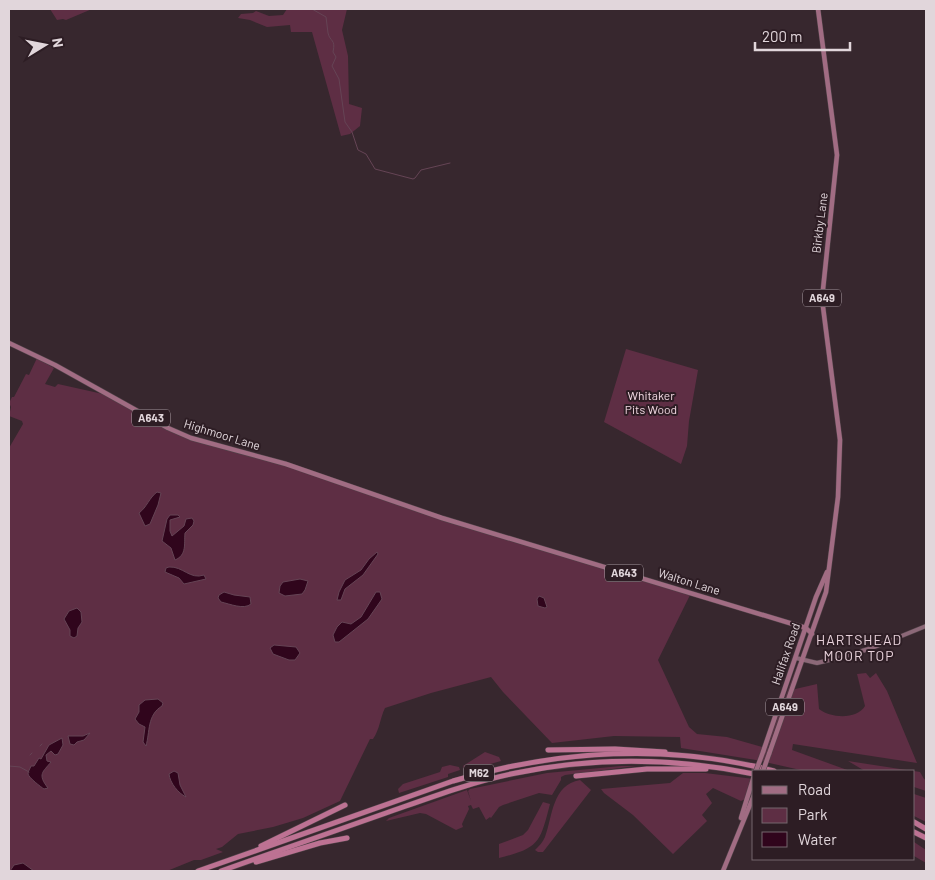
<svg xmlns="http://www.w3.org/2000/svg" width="935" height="880" viewBox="0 0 935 880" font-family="Barlow,sans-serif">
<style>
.green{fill:#5e2e44}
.water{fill:#30051c;stroke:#654455}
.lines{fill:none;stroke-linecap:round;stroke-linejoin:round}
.stream{stroke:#654455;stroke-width:1}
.secondary-casing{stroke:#514349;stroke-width:5}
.primary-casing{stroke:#514349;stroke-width:5.5}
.motorway-casing{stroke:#514349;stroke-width:6}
.secondary{stroke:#8c6878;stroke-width:4}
.primary{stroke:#a16c83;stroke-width:4.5}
.motorway{stroke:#bd7293;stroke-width:5}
.primary-bridge-casing{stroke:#514349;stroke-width:5.5;stroke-linecap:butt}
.primary-bridge{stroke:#a16c83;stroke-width:4.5}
.labels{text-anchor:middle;stroke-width:4;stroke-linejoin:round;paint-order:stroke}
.shield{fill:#2d1d24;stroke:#ab9ea4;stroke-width:1}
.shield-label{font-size:11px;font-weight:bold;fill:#e1d6db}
.street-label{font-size:12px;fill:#e1d6db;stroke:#2d1d24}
.park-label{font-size:12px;fill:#f2d9e2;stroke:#2d1d24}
.neighbourhood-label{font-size:14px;letter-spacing:1px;fill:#e8d2db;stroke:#2d1d24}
</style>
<rect width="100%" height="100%" fill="#37272e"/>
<g class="green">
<path d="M 50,9 L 92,9 L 66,20 L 63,19 L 57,20 Z"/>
<path d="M 287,9 L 347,9 L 342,30 L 348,56 L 349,104 L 362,108 L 360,126 L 350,134 L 341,136 L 312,32 L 291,32 L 290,25 L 267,27 L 250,20 L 238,18 L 241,14 L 253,13 L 256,11 L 269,16 L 283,15 Z"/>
<path d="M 626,349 L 698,370 L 689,421 L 687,446 L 681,464 L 604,422 Z"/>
<path d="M 37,358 L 54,368 L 45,384 L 55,387 L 58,384 L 112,396 L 191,438 L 249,453 L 442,518 L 691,593 L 658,660 L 689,727 L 697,734 L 727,737 L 766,748 L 798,663 L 799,666 L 768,748 L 771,749 L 791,690 L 817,684 L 819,709 C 830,718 857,720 865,706 L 857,674 L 866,673 L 870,678 L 876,673 L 887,691 L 917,763 L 793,744 L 792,750 L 850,771 L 805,771 L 756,760 L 681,748 L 680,737 L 614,736 L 552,743 L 503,692 L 491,677 L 431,693 L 385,708 C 380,718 380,729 373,739 L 370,739 L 340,801 L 303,818 L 273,827 L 238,834 L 222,847 L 216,849 L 223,852 L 201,860 L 194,860 L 167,871 L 9,871 L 9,448 L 23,424 L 22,421 L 9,416 L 11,407 L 9,403 L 12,397 L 14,397 L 26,374 L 29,375 Z"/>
<path d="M 485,752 L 499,757 L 501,761 L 465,771 L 463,766 Z"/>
<path d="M 848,761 L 913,771 L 865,771 Z"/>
<path d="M 450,765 L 459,767 L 460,770 L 448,774 L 448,777 L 399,793 L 398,789 L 403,784 L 440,772 L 442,767 Z"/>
<path d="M 621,766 L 636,766 L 565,775 L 561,777 L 561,780 L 552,795 L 539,793 L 503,805 L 499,807 L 491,818 L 490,817 L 486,820 L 479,807 L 473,809 L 471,805 L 468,806 L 469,809 L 462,824 L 463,827 L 456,830 L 426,814 L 420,813 L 386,821 L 389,818 L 467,790 L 471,801 L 468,791 L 470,789 L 547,773 Z"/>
<path d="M 914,771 L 920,772 L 924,779 L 926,780 L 926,791 L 914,787 Z"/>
<path d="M 683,773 L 705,773 L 754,779 L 754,795 L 741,801 L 713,788 L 706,794 L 712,803 L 702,815 L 707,821 L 673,854 L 633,815 L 604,793 L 601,789 L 670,783 Z"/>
<path d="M 580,780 L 591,790 L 543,852 L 538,852 L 535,850 C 539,846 543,842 545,837 C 553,815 552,785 580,780 Z"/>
<path d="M 914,794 L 926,798 L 926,822 L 914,816 Z"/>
<path d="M 543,802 L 550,804 C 540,842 540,848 499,858 L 499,844 L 523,835 L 528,830 Z"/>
<path d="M 914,842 L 926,850 L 926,863 L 914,856 Z"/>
</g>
<g class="water">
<path d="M 157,492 L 161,493 L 158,505 L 150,524 L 145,526 L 139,513 C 147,507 149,498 157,492 Z"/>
<path d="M 170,515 L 178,515 L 180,517 L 170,520 L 170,531 L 172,536 L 184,526 L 186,519 L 192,518 L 194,521 L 193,525 L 185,533 C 184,544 187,555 175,560 L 171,548 L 162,541 L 167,519 Z"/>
<path d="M 377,552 L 378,554 L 363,575 L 345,589 L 341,600 L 337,600 L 339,592 L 345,580 L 361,570 L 369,559 Z"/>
<path d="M 169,567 C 183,566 190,580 204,575 L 206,579 L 184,584 L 179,578 L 165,572 L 166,568 Z"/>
<path d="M 300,579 L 308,581 L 305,590 L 302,594 L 285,596 L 279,593 L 280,586 L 283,582 Z"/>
<path d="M 224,592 L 234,595 L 250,597 L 251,604 C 244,610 230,604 221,602 L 218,598 L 219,595 Z"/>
<path d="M 376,592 L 380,592 L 382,599 L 368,619 L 339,642 L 335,642 L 333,635 L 337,627 L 342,622 L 351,624 L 361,617 Z"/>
<path d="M 539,596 L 544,598 L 547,607 L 545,608 L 538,606 L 537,599 Z"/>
<path d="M 77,608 L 81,612 L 82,622 L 78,628 L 77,636 L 74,638 L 70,636 L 70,630 L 64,619 L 69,611 Z"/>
<path d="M 274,645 L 296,647 L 300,653 L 295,660 L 289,660 L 273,654 L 270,648 Z"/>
<path d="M 158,699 L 163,703 L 162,706 C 147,715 150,732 146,746 L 143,742 L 145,727 L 139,724 L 135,719 L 139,712 L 139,705 L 145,700 Z"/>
<path d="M 90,733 L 84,740 L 77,742 L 74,745 L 70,744 L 68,736 L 83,736 Z"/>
<path d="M 62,738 L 63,745 L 58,754 L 55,755 L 51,751 L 46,755 L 47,761 L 51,762 C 43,772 37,774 48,788 L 44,789 C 41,787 29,778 28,774 C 28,771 30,769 31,766 L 34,766 L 39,758 L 41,759 L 49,745 Z"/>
<path d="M 174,771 L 178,773 L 180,785 L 186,797 C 178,793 170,783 169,774 Z"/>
<path d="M 23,863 L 34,871 L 10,871 L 14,865 Z"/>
</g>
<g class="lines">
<g class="stream">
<path d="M 312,9 L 326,17 C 327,22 327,28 328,33 C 330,42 336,39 333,52 L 336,57 L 332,66 L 339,79 L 345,122 L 352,132 L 358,150 L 366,154 L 375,169 L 413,179 L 415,178 L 421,170 L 450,163"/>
<path d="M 40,746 L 42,744"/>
<path d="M 30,755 L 32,753"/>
<path d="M 9,766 L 20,767 L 29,772"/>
</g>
<g class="secondary-casing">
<path id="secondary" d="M 796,658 L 817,663 L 838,658 L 872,648 L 926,626"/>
</g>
<g class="primary-casing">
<g id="primary">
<path d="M 9,343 L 55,365 L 168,428 L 191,438 L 286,464 L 442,518 L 806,628 L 812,634"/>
<path d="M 763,752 L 816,597 L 827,572"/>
<path d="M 769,754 L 826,592 L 838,497 L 840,440 L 822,299 L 837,155 L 818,9"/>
<path d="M 741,818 L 754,776"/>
<path d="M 723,871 L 754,795"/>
</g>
</g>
<g class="motorway-casing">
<g id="motorway">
<path d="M 548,750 L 615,749 L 665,752"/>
<path d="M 576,776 L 647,769 L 706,769"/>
<path d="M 914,822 L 926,829"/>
<path d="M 914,832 L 926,838"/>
<path d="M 261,846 L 345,805"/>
<path d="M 256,862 L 320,843 L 347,838"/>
<path d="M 198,871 L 453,781 C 557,750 669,743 774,771"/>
<path d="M 221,871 C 276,852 331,832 386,813 C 429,798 471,782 516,773 C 594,757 676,758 754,774"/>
</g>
</g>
<use href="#secondary" class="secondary"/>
<use href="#primary" class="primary"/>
<use href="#motorway" class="motorway"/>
<g class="primary-bridge-casing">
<g id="primary-bridge">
<path d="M 756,771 L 763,752"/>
<path d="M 763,771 L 769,754"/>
</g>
</g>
<use href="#primary-bridge" class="primary-bridge"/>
</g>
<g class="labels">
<g class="shield">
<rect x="803" y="289.5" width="38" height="17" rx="4"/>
<rect x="132" y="409.5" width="38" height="17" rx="4"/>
<rect x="605" y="564.5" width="38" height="17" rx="4"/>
<rect x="766" y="698.5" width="38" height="17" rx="4"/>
<rect x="464" y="764.5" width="30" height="17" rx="4"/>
</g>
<g class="shield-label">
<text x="822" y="302">A649</text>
<text x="151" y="422">A643</text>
<text x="624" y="577">A643</text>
<text x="785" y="711">A649</text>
<text x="479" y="777">M62</text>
</g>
<g class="street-label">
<text transform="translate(820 223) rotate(-83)" y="4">Birkby Lane</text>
<text transform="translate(222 435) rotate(17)" y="4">Highmoor Lane</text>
<text transform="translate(689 582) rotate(17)" y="4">Walton Lane</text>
<text transform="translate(786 654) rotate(-71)" y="4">Halifax Road</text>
</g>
<g class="park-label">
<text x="651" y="400">Whitaker<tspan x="651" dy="14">Pits Wood</tspan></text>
</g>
<g class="neighbourhood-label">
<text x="859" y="645">HARTSHEAD<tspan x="859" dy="16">MOOR TOP</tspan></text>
</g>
</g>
<rect width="935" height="880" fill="none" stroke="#e1d6db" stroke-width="20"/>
<rect x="752" y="770" width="162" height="90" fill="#2d1d24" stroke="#75676d"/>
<rect x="762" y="786" width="25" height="8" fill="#a16c83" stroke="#75676d"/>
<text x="798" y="795" font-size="15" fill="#e1d6db">Road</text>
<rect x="762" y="808" width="25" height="15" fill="#5e2e44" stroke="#75676d"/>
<text x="798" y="820" font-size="15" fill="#e1d6db">Park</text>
<rect x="762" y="832" width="25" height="15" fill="#30051c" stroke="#75676d"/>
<text x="798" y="845" font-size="15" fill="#e1d6db">Water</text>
<g transform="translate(45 45) rotate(80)" stroke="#2d1d24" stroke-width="4" paint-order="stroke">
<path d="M0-4L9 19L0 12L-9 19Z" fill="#e1d6db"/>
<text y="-8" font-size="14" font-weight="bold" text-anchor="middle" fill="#e1d6db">N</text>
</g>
<path d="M755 42v8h95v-8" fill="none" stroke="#e1d6db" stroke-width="2.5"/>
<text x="762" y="42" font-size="15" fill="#e1d6db" stroke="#2d1d24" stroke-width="4" paint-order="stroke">200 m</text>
</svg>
